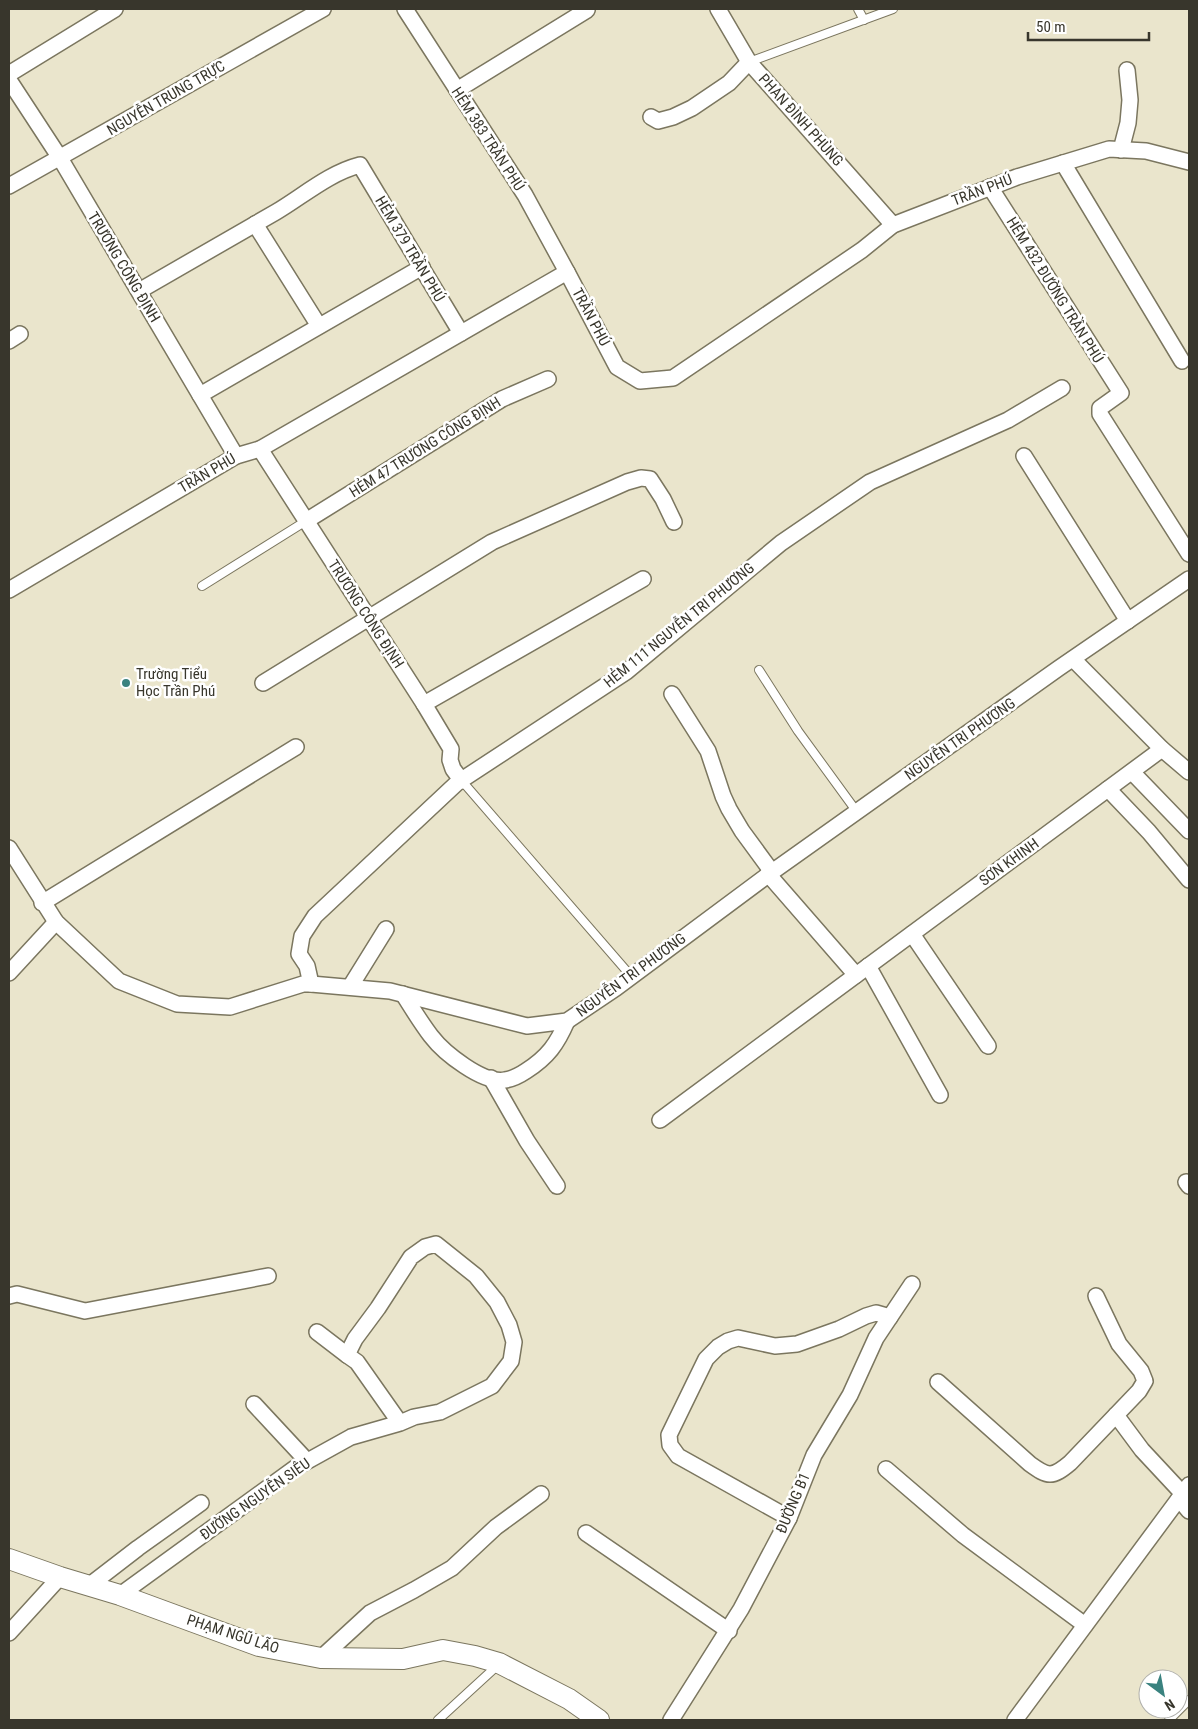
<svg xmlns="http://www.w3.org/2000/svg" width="1198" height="1729" viewBox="0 0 1198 1729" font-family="'Roboto Condensed',sans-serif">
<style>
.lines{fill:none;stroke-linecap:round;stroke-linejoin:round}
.lane-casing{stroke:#7b765f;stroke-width:10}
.street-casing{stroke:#7b765f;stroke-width:18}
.secondary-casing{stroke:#7b765f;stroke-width:22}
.lane{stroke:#fff;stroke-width:8}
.street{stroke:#fff;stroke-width:15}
.secondary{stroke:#fff;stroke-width:20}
.poi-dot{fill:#3a827f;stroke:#fff;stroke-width:2}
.labels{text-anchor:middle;stroke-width:5;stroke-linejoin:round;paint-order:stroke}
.street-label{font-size:15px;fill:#38362c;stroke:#fff}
.poi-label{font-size:15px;fill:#38362c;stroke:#fff;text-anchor:start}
</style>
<rect width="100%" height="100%" fill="#eae5cc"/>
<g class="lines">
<g class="lane-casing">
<g id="lane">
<path d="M 858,9 L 864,20"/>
<path d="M 749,62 L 893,9"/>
<path d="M 202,586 L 306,521"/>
<path d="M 759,670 L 798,731 L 857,812"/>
<path d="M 462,781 L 631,976"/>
<path d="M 438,1720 L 498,1665"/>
<path d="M 1169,1720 L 1189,1700"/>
</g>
</g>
<g class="street-casing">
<g id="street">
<path d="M 405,9 L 525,195 L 567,272"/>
<path d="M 718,9 L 749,62 L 893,225"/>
<path d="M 9,74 L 115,9"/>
<path d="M 9,80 L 60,158 L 236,456"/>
<path d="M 457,90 L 587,10"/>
<path d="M 651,117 L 658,121 L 673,117 L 692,108 L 729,83 L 749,62"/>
<path d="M 1121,150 L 1128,123 L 1130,100 L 1127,70"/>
<path d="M 1063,163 L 1182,361"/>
<path d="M 9,186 L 323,9"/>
<path d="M 990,187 L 1121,393 L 1100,408 L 1100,414 L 1189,554"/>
<path d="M 255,224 L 319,326"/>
<path d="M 139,291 C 184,265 230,239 276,212 C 303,196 329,173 360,165 L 461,333"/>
<path d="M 9,341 L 20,334"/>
<path d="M 200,395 L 422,267"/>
<path d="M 260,449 L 424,704 L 451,749 L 450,760 L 453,769 L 462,781"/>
<path d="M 1024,456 L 1128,621"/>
<path d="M 306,521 L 502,399 L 548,379"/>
<path d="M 9,590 L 236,456 L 260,449 L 567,272 L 617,367 L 640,381 L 673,378 L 862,250 L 893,225 L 1017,177 L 1109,149 L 1146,151 L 1189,162"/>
<path d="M 1073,659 L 1162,749 L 1189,772"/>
<path d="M 263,683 L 492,542 L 627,482 L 641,478 L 650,479 L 663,499 L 674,522"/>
<path d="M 672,694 L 708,751 L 723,796 L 729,809 L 742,831 L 772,872"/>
<path d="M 424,704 L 643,579"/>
<path d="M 1132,772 L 1189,831"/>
<path d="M 1108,789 L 1149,832 L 1189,880"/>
<path d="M 9,848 L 56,922 L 119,981 L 177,1004 L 230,1007 L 303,984 L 311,984 L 390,991 L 527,1026 L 567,1021 L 616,988 L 772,872 L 1059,668 L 1189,579"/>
<path d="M 768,874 L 856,975"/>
<path d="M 42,903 L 296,747"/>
<path d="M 912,934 L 988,1046"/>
<path d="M 868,966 L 940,1095"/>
<path d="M 9,973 L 56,922"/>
<path d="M 311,984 L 307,966 L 299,954 L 302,936 L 315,916 L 457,783 L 626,672 L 781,543 L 870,482 L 1008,420 L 1062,388"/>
<path d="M 350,987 L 386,929"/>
<path d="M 403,994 C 412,1008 421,1023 431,1036 C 444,1053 483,1084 505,1080 C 513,1079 520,1075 526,1071 C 548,1057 557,1044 567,1021"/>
<path d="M 491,1078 L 527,1141 L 557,1186"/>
<path d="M 660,1120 L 1162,749"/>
<path d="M 1186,1182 L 1189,1186"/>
<path d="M 9,1296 L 17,1294 L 85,1311 L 268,1276"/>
<path d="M 1096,1296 L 1119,1344 L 1141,1371 L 1145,1381 L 1139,1391 L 1116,1415 L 1142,1450 L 1183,1494"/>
<path d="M 317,1332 L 347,1355"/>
<path d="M 938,1382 L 1030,1464 C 1048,1477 1052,1478 1070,1463 L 1116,1415"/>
<path d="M 254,1404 L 307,1461"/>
<path d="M 886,1469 L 963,1535 L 1085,1625"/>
<path d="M 1179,1499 L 1189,1511"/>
<path d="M 789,1518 L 678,1456 L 670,1445 L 669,1435 L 706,1359 L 718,1347 L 728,1341 L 738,1338 L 775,1346 L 797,1344 L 839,1329 L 866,1316 L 876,1313 L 890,1317"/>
<path d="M 586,1533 L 729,1631"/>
<path d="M 90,1585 L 138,1548 L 201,1503"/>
<path d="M 120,1595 L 295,1468 L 351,1437 L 400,1423 L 414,1417 L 440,1412 L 492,1386 L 511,1361 L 514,1342 L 509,1325 L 497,1302 L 476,1276 L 436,1244 L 425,1247 L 411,1257 L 378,1308 L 355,1339 L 347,1355 L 357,1362 L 400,1423"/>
<path d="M 9,1633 L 60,1577"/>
<path d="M 321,1658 L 370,1613 L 414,1590 L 452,1568 L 496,1527 L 541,1494"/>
<path d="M 671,1720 L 741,1609 L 789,1518 L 814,1455 L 850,1395 L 876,1338 L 912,1284"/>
<path d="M 1015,1720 L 1189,1485"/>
</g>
</g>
<g class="secondary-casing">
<path id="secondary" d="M 9,1559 L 60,1577 L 120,1595 L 259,1646 L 321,1658 L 403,1659 L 443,1650 L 475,1656 L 499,1663 L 569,1699 L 599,1720"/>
</g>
<use href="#lane" class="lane"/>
<use href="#street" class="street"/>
<use href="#secondary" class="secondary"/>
</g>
<circle class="poi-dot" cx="126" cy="683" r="5"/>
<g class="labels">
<g class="street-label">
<text transform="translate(166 98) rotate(-30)" y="5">NGUYỄN TRUNG TRỰC</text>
<text transform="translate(801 120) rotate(48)" y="5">PHAN ĐÌNH PHÙNG</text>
<text transform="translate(488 139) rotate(57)" y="5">HẺM 383 TRẦN PHÚ</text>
<text transform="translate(982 190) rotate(-21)" y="5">TRẦN PHÚ</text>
<text transform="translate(410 249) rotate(59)" y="5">HẺM 379 TRẦN PHÚ</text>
<text transform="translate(124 267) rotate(59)" y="5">TRƯƠNG CÔNG ĐỊNH</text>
<text transform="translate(1055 290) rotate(58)" y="5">HẺM 432 ĐƯỜNG TRẦN PHÚ</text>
<text transform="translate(591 317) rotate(62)" y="5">TRẦN PHÚ</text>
<text transform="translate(425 447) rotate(-32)" y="5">HẺM 47 TRƯƠNG CÔNG ĐỊNH</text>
<text transform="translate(207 473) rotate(-30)" y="5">TRẦN PHÚ</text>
<text transform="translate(366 614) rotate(57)" y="5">TRƯƠNG CÔNG ĐỊNH</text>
<text transform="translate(679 625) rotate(-39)" y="5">HẺM 111 NGUYỄN TRI PHƯƠNG</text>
<text transform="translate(960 739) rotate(-35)" y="5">NGUYỄN TRI PHƯƠNG</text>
<text transform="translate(1009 862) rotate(-36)" y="5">SƠN KHINH</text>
<text transform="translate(631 975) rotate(-36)" y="5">NGUYỄN TRI PHƯƠNG</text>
<text transform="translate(255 1499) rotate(-35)" y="5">ĐƯỜNG NGUYỄN SIÊU</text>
<text transform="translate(793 1503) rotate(-67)" y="5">ĐƯỜNG B1</text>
<text transform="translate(233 1634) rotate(18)" y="5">PHẠM NGŨ LÃO</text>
</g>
<g class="poi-label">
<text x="136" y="679">Trường Tiểu<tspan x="136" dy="17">Học Trần Phú</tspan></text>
</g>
</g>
<rect width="1198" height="1729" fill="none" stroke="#38362c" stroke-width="20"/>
<g transform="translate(1163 1694) rotate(148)"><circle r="24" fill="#ffffff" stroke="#afafab"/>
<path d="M0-4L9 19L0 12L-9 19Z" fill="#3a827f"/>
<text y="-8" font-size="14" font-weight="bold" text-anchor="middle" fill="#38362c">N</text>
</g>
<path d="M1028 32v8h121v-8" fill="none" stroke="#38362c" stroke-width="2.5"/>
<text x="1036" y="32" font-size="15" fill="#38362c" stroke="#ffffff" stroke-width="4" paint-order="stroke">50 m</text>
</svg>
